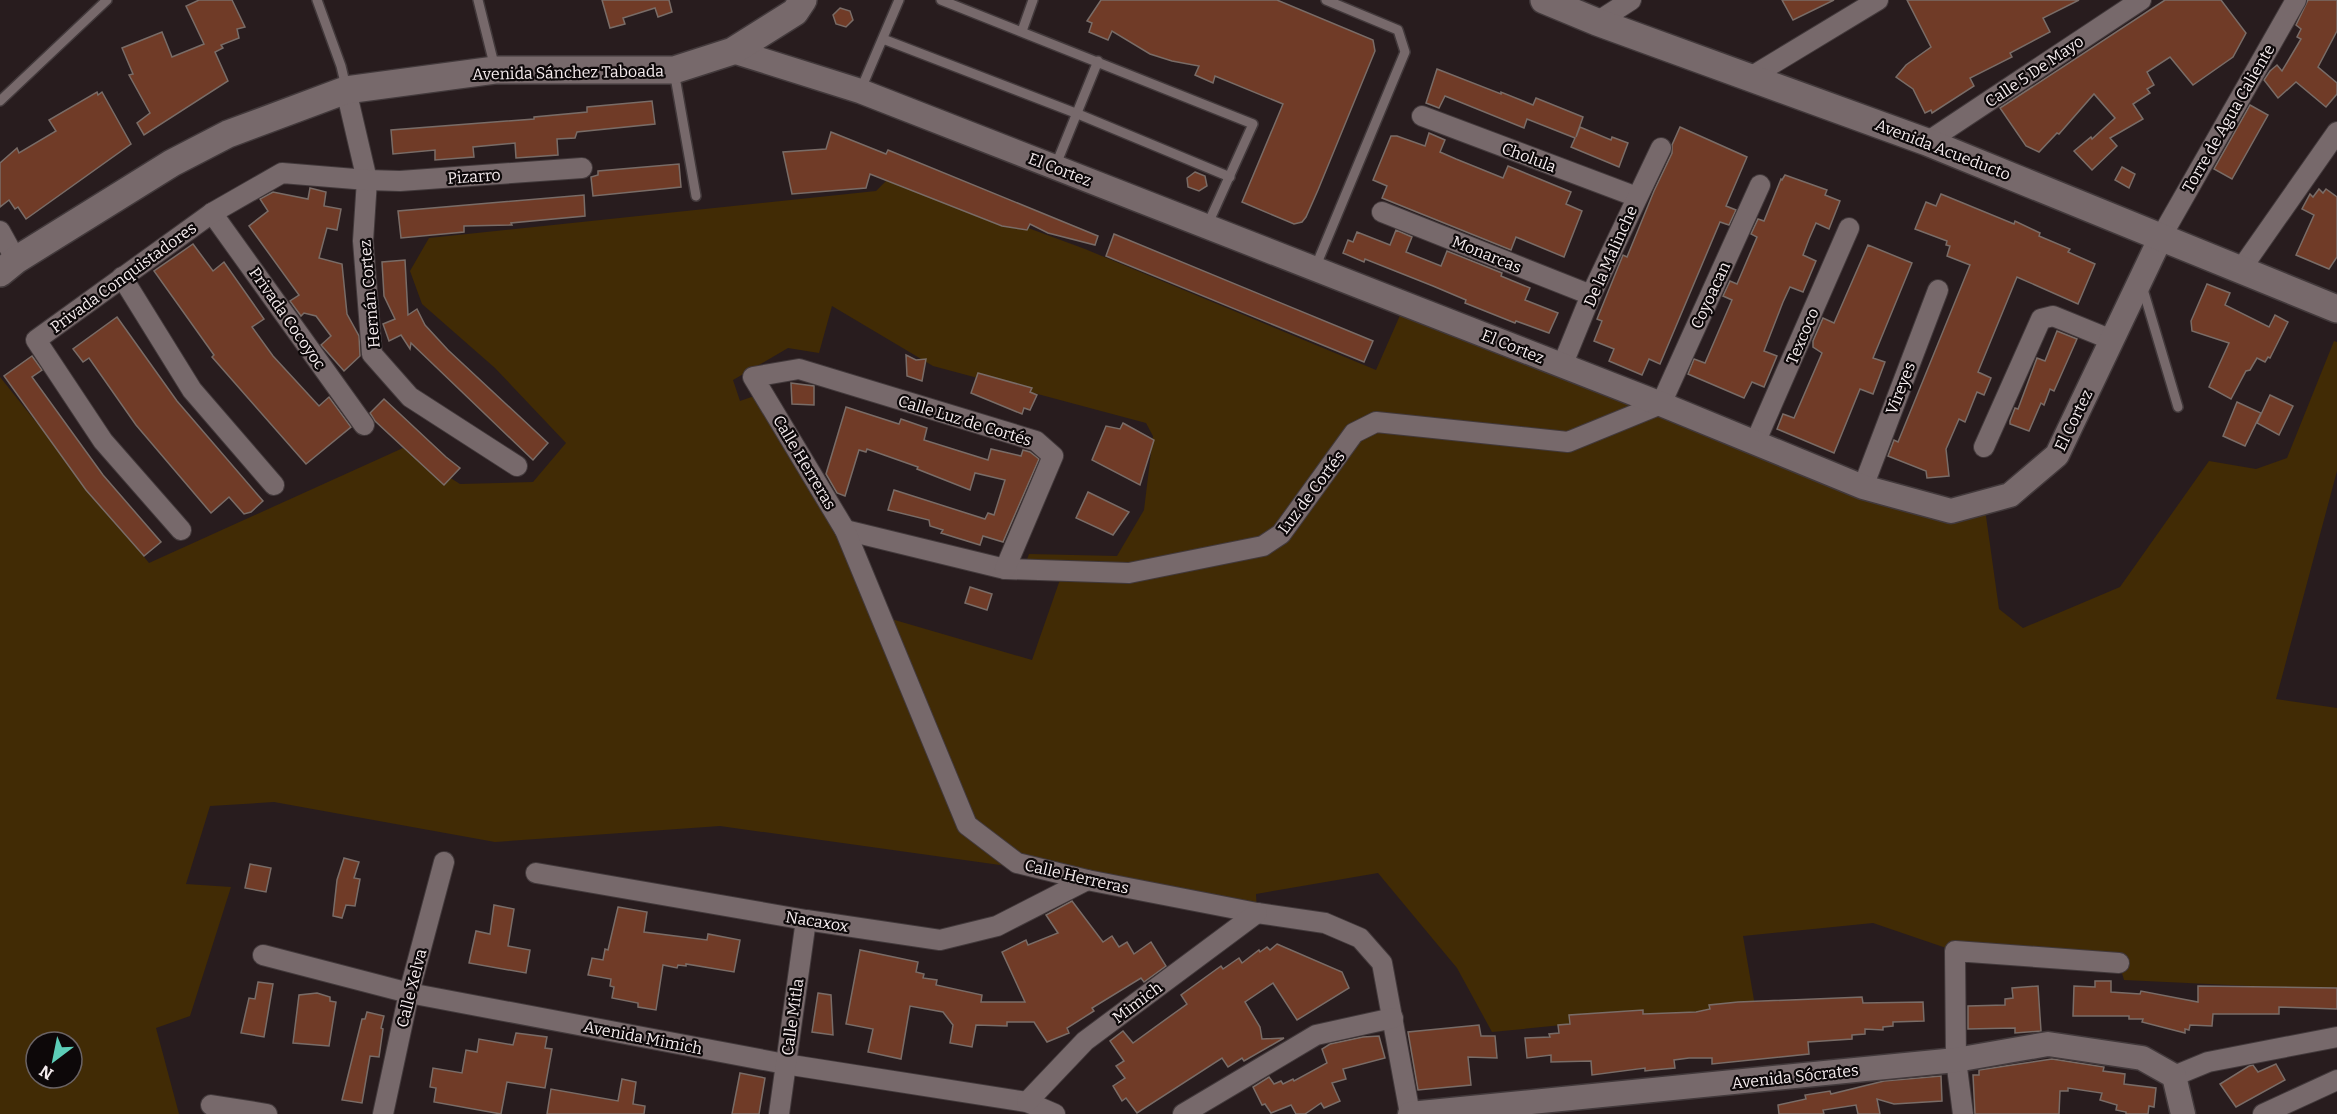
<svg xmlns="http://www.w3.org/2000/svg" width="2337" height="1114" viewBox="0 0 2337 1114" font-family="Bitter,serif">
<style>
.green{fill:#412b05;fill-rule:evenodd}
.building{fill:#703b27;stroke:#796c67;stroke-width:1.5}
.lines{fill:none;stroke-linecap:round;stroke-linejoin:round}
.service-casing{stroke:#42393b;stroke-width:12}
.minor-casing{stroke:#42393b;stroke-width:22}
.tertiary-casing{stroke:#42393b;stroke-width:27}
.secondary-casing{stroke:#42393b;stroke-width:30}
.service{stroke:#77696b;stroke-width:9}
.minor{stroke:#77696b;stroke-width:20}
.tertiary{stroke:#77696b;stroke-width:24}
.secondary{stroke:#77696b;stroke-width:27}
.labels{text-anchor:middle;stroke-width:4.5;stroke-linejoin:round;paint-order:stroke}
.street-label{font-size:16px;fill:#f5ecee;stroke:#0d0809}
</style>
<rect width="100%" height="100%" fill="#281c1e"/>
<path class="green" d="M 890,177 L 1085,249 L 1376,370 L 1405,304 L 1951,511 L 1984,502 L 1999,609 L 2023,628 L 2120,587 L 2209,461 L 2256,469 L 2287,458 L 2334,341 L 2337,342 L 2337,471 L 2276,699 L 2337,708 L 2337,990 L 2124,980 L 2119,963 L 1955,951 L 1873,923 L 1743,936 L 1755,1006 L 1492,1032 L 1457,968 L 1378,873 L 1256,894 L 1257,913 L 1064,874 L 720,826 L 495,842 L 274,802 L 210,806 L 186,884 L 231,887 L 190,1016 L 156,1028 L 179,1114 L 0,1114 L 0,377 L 149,563 L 403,448 L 460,484 L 533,482 L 566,443 L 495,368 L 422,304 L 410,271 L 429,238 L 876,191 ZM 832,306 L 933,366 L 1146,423 L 1153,436 L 1144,510 L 1117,556 L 1029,554 L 1023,570 L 1063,571 L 1032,660 L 881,616 L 763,393 L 740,401 L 733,380 L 788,348 L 819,353 ZM 36,1042 L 72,1042 L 72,1078 L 36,1078 Z"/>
<g class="building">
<path d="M 199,0 L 232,0 L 245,27 L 237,29 L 239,38 L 221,45 L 223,48 L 215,52 L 228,81 L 144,135 L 137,123 L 150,113 L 129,75 L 133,74 L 122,48 L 162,32 L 172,57 L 204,44 L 186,6 Z"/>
<path d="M 602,0 L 669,0 L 672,12 L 658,17 L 655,8 L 623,18 L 625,24 L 610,28 Z"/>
<path d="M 1101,0 L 1277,0 L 1373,40 L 1375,51 L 1318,190 L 1306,217 L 1302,222 L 1294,224 L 1242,202 L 1283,104 L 1215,76 L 1213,83 L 1195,75 L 1199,66 L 1172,61 L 1150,54 L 1112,31 L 1108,40 L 1089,32 L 1092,23 L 1087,21 Z"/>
<path d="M 1782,0 L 1834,0 L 1793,20 Z"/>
<path d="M 1907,0 L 2079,0 L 2043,18 L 2050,32 L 2010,53 L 2012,57 L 1970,78 L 1974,86 L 1932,113 L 1931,110 L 1925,113 L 1913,89 L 1896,77 L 1906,65 L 1931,47 Z"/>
<path d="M 2165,0 L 2221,0 L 2246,33 L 2233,57 L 2193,85 L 2170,57 L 2147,72 L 2154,85 L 2147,89 L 2150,93 L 2133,104 L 2143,119 L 2110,138 L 2117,146 L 2092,170 L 2074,151 L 2091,137 L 2092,139 L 2115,118 L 2094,94 L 2059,134 L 2057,133 L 2039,152 L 2026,146 L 2000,108 Z"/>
<path d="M 2308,0 L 2337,0 L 2337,31 L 2318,67 L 2337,83 L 2337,94 L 2326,107 L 2296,82 L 2278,98 L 2264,80 L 2270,71 L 2277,65 L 2282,71 L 2301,39 L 2297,37 L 2301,29 L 2296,25 Z"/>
<path d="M 840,8 L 850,11 L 853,20 L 846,27 L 836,24 L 833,15 Z"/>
<path d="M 1437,69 L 1501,94 L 1501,92 L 1533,105 L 1536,98 L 1583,117 L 1576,137 L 1580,127 L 1611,140 L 1612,137 L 1628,143 L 1619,167 L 1571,147 L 1575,138 L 1527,119 L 1524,128 L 1445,96 L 1439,108 L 1426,103 Z"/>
<path d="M 97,92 L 98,95 L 102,92 L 131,144 L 26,219 L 18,207 L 15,209 L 9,200 L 0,207 L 0,163 L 17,148 L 19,153 L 56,131 L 49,120 Z"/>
<path d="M 652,101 L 655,124 L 577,132 L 575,138 L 557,139 L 558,155 L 516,158 L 515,143 L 473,147 L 474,157 L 435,160 L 435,150 L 393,154 L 391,130 L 534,119 L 534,117 L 587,112 L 587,107 Z"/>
<path d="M 2250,105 L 2268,115 L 2232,179 L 2214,169 Z"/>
<path d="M 1680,127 L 1747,157 L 1726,206 L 1736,210 L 1729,225 L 1720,222 L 1660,364 L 1649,359 L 1642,375 L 1609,361 L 1614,349 L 1594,341 L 1602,321 L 1597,319 L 1623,255 L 1627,257 L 1654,191 L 1672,153 L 1672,145 Z"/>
<path d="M 831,132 L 886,154 L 888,150 L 1098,236 L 1095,245 L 1048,233 L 1030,224 L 1027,230 L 1002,226 L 870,174 L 866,188 L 792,194 L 783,152 L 826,149 Z"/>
<path d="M 1429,133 L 1445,140 L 1440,152 L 1456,159 L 1503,178 L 1508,166 L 1571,192 L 1566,204 L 1582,211 L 1564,257 L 1516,237 L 1511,250 L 1382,198 L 1387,186 L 1373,180 L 1391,136 L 1397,136 L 1425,146 Z"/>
<path d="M 679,164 L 681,187 L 593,196 L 591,177 L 598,175 L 598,171 Z"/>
<path d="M 2122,167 L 2135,174 L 2129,188 L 2115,180 Z"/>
<path d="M 1195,172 L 1205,176 L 1207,186 L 1199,191 L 1188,187 L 1187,178 Z"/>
<path d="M 1785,175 L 1827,190 L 1825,195 L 1840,201 L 1829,229 L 1816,223 L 1809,239 L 1803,255 L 1816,261 L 1803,292 L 1790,287 L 1783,302 L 1764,351 L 1777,356 L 1764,387 L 1752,382 L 1744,398 L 1688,374 L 1694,359 L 1705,363 L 1732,300 L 1723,296 L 1730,281 L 1737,284 L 1757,237 L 1751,234 L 1758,219 L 1764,221 L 1781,179 L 1782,180 Z"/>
<path d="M 310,188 L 326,192 L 324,206 L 341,209 L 337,230 L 327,228 L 319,258 L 342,264 L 347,314 L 359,336 L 360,356 L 344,371 L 321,345 L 331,336 L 316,316 L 304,313 L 301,316 L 290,301 L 299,295 L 249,226 L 268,211 L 260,199 L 273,192 L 308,199 Z"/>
<path d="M 2319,189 L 2323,193 L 2326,189 L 2337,197 L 2337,257 L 2329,269 L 2296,255 L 2314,215 L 2302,209 L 2310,194 L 2313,197 Z"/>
<path d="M 1941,194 L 2014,224 L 2015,221 L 2040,233 L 2039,236 L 2070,249 L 2068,252 L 2095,264 L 2078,304 L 2017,277 L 1978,372 L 1991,378 L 1984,395 L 1977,392 L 1965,422 L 1959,419 L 1946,449 L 1949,476 L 1927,478 L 1926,471 L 1888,456 L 1894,440 L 1898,442 L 1970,265 L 1947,256 L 1950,246 L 1946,245 L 1947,241 L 1915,229 L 1926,202 L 1936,206 Z"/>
<path d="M 584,195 L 585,216 L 511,223 L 512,225 L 464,226 L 464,232 L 401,238 L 398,211 Z"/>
<path d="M 1396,230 L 1412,237 L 1406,252 L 1441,266 L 1447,251 L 1502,273 L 1501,276 L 1530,288 L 1525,300 L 1558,313 L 1549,333 L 1516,321 L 1515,323 L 1465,303 L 1466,300 L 1433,286 L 1365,259 L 1364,262 L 1343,253 L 1348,240 L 1353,242 L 1357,232 L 1390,245 Z"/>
<path d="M 1114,234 L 1373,341 L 1364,362 L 1106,256 Z"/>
<path d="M 193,244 L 213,271 L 224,262 L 264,319 L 252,327 L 273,356 L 319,406 L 329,397 L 351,427 L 306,464 L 212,357 L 214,355 L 154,271 Z"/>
<path d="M 1868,245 L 1912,263 L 1873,358 L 1885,362 L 1873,394 L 1860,389 L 1834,453 L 1777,429 L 1783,414 L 1794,418 L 1822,353 L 1813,347 L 1813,341 L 1823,318 L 1834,323 Z"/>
<path d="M 405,260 L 408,315 L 417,309 L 425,325 L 448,350 L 548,443 L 533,460 L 411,343 L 410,349 L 401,335 L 389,341 L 383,324 L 395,319 L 384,296 L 382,262 Z"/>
<path d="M 2207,284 L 2230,293 L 2225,305 L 2269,327 L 2275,315 L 2288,322 L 2270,358 L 2268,357 L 2265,362 L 2257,358 L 2250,370 L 2246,371 L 2231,399 L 2209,387 L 2229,343 L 2192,331 L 2191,321 Z"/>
<path d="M 117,317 L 177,401 L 263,501 L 251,512 L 244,514 L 229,497 L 211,513 L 136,425 L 89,358 L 83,362 L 73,349 Z"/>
<path d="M 2057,331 L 2077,339 L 2054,391 L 2050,389 L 2044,405 L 2041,403 L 2029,431 L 2010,424 L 2010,421 L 2015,408 L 2018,409 L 2037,358 L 2045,361 Z"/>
<path d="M 906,355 L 916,360 L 926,359 L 922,381 L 907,376 Z"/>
<path d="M 32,356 L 42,370 L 32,377 L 103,475 L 161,542 L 144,556 L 86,490 L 4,376 Z"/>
<path d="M 978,373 L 1032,388 L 1030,392 L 1037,395 L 1030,410 L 1024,408 L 1022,414 L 971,393 Z"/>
<path d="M 791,383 L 814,386 L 814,405 L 792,404 Z"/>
<path d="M 2270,395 L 2293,406 L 2279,435 L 2257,423 Z"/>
<path d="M 384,399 L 446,457 L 460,468 L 444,485 L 375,421 L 370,413 Z"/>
<path d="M 2237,402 L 2261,413 L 2245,446 L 2223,436 Z"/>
<path d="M 846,407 L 899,424 L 901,419 L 927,428 L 924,440 L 988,460 L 991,449 L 1021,456 L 1023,450 L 1030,452 L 1039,459 L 1003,542 L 983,536 L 980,545 L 941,533 L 943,530 L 930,526 L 929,520 L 888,510 L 894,490 L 985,519 L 988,513 L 994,515 L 1005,480 L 975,473 L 970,490 L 917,469 L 918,467 L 867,449 L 866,452 L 859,450 L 845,496 L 837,493 L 826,474 Z"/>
<path d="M 1123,423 L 1154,440 L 1140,485 L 1092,460 L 1106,426 L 1120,429 Z"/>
<path d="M 1088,492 L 1129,512 L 1113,535 L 1076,518 Z"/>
<path d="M 970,587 L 992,594 L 987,610 L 965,603 Z"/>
<path d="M 344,858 L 359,862 L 354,878 L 360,879 L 355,906 L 346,905 L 342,918 L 333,916 L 337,880 Z"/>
<path d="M 250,864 L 271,868 L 266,892 L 245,888 Z"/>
<path d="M 1072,901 L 1103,942 L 1112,936 L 1119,947 L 1127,942 L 1134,954 L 1151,942 L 1166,966 L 1144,982 L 1141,978 L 1092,1008 L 1094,1011 L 1067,1028 L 1069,1033 L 1047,1042 L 1034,1022 L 1007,1022 L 1007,1026 L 976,1025 L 972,1047 L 950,1043 L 953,1025 L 943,1012 L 910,1006 L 901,1059 L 868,1052 L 873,1029 L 846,1024 L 860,950 L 918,962 L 916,972 L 924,974 L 923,978 L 937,980 L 936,985 L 982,995 L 981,1002 L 1025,1002 L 1002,952 L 1026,940 L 1028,945 L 1058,933 L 1046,915 Z"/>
<path d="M 494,905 L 514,909 L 508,946 L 530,950 L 526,973 L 469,963 L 476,931 L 490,934 Z"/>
<path d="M 618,907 L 647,912 L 644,932 L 707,940 L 708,934 L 740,940 L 734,972 L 686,964 L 686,966 L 678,965 L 677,968 L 663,965 L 656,1010 L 638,1007 L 638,1003 L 612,998 L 614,987 L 610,986 L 611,979 L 588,975 L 592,958 L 603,960 L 605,949 L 608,950 Z"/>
<path d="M 1277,944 L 1342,972 L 1349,988 L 1297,1020 L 1273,983 L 1245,1002 L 1260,1027 L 1262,1039 L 1284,1038 L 1244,1061 L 1242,1058 L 1228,1067 L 1222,1058 L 1137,1113 L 1126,1098 L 1122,1101 L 1113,1086 L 1125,1078 L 1116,1066 L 1124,1061 L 1110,1041 L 1123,1031 L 1133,1043 L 1187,1004 L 1181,995 L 1221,966 L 1223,969 L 1239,958 L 1242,963 L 1259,950 L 1260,952 L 1267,947 L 1270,950 Z"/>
<path d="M 2095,981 L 2111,981 L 2111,992 L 2140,994 L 2141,991 L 2198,1002 L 2198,986 L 2337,988 L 2337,1009 L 2279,1007 L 2279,1014 L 2213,1014 L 2212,1026 L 2190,1025 L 2189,1030 L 2185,1029 L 2185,1033 L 2142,1022 L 2143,1019 L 2129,1019 L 2129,1016 L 2073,1016 L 2074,986 L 2095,987 Z"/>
<path d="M 258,982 L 273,984 L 264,1037 L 241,1033 L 249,998 L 255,999 Z"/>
<path d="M 2038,986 L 2041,1031 L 2015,1033 L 2015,1028 L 1968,1029 L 1968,1006 L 2005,1005 L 2005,999 L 2013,998 L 2012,988 Z"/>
<path d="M 317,993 L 330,997 L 330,1001 L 336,1002 L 329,1046 L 293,1043 L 299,995 Z"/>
<path d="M 818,993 L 831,995 L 833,1035 L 812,1032 Z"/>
<path d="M 1862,997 L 1863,1003 L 1923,1002 L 1924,1021 L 1893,1022 L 1893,1026 L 1883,1027 L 1883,1030 L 1865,1029 L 1865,1034 L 1852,1035 L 1852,1039 L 1808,1042 L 1809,1054 L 1712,1064 L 1712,1058 L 1689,1058 L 1674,1060 L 1675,1068 L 1653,1070 L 1645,1071 L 1645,1068 L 1592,1075 L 1591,1061 L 1551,1062 L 1551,1055 L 1527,1058 L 1525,1038 L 1550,1037 L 1549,1034 L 1559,1033 L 1558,1025 L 1570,1024 L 1569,1015 L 1643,1010 L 1643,1014 L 1696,1012 L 1710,1009 L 1709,1005 L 1738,1002 Z"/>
<path d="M 367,1012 L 384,1016 L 381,1028 L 383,1029 L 379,1057 L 370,1056 L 362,1103 L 342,1100 L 362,1019 L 365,1019 Z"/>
<path d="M 1479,1025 L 1481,1036 L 1495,1036 L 1497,1058 L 1468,1057 L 1471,1085 L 1418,1090 L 1408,1032 Z"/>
<path d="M 516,1033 L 547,1037 L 545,1048 L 552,1049 L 545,1088 L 507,1082 L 501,1114 L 434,1102 L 436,1088 L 430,1087 L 433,1068 L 462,1073 L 466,1050 L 477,1052 L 479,1039 L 513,1045 Z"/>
<path d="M 1379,1036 L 1385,1058 L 1343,1069 L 1346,1079 L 1332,1083 L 1340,1101 L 1324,1108 L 1321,1103 L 1305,1114 L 1296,1114 L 1291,1105 L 1271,1113 L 1265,1104 L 1262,1105 L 1253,1087 L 1269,1077 L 1274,1084 L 1281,1081 L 1283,1084 L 1293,1079 L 1294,1081 L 1327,1063 L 1322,1049 L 1330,1044 L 1363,1037 Z"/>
<path d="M 2052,1059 L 2104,1067 L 2103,1071 L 2125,1074 L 2124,1084 L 2156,1088 L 2154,1107 L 2149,1106 L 2148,1114 L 2126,1114 L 2126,1112 L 2116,1110 L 2117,1105 L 2100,1100 L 2102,1093 L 2068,1088 L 2068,1091 L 2060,1091 L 2059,1114 L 1975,1114 L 1973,1075 L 1979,1075 L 1979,1070 Z"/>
<path d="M 2276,1064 L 2285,1080 L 2236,1107 L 2220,1084 L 2249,1066 L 2253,1065 L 2258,1072 Z"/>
<path d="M 740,1073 L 765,1078 L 759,1114 L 732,1114 Z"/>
<path d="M 1941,1076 L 1942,1101 L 1894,1104 L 1877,1099 L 1880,1114 L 1858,1114 L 1856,1105 L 1823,1110 L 1824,1114 L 1779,1114 L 1778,1105 L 1806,1099 L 1805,1095 L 1830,1091 L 1831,1094 L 1884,1081 Z"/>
<path d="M 622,1079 L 636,1082 L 633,1104 L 645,1106 L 644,1114 L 547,1114 L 551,1089 L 618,1101 Z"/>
</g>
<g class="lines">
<g class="service-casing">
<g id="service">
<path d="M 317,0 L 341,66 L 346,87"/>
<path d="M 478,0 L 495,68"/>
<path d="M 941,0 L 1253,124 L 1207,226"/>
<path d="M 1022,31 L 1033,0"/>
<path d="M 883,39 L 1078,114 L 1230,177"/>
<path d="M 674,71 L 696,196"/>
<path d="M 861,89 L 899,0"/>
<path d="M 0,101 L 107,0"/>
<path d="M 1055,167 L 1098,61"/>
<path d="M 1315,268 L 1405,52 L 1398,30 L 1326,0"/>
<path d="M 2142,286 L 2178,407"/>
</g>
</g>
<g class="minor-casing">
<g id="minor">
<path d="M 1597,22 L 1631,0"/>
<path d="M 1749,78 L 1878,0"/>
<path d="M 346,90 L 367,180 L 363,241 L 372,354 L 410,397 L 517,466"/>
<path d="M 1422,116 L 1637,197"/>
<path d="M 1927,142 L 2141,0"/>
<path d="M 1382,212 L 1591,295"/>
<path d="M 212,213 L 364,425"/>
<path d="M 0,231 L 16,260"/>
<path d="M 2161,237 L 2296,0"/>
<path d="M 2241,269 L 2337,132"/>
<path d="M 122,277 L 192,390 L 274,485"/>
<path d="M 1562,366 L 1591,295 L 1661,148"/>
<path d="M 1755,443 L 1849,228"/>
<path d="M 1984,447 L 2041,319 L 2053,316 L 2112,340"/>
<path d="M 1863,487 L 1938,290"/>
<path d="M 181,530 L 103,441 L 36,340 L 212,213 L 282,173 L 367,180 L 400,181 L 582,168"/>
<path d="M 845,530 L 1005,569 L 1129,573 L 1263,546 L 1281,534 L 1354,433 L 1376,422 L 1568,442 L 1661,404 L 1760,185"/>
<path d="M 1005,569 L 1053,456 L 1036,441 L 799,369 L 753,377 L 845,530 L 967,825 L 1017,863 L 1087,880 L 1257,913 L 1325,923 L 1360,938 L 1382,963 L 1410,1114"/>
<path d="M 536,873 L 806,920 L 940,940 L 997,926 L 1087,880"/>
<path d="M 263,955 L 409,993 L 785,1064 L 1027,1102 L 1055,1114"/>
<path d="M 2174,1076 L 2208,1062 L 2337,1037"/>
<path d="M 1027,1102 L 1085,1041 L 1257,913"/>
<path d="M 211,1105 L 267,1114"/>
<path d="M 383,1114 L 409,993 L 444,862"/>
<path d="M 779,1114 L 806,920"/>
<path d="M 1183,1114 L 1316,1035 L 1393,1018"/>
<path d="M 1963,1114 L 1956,1060 L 1955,951 L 2119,963"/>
<path d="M 2263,1114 L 2337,1080"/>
</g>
</g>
<g class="tertiary-casing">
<g id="tertiary">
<path d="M 733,51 L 860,91 L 1661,404 L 1863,487 L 1951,511 L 2010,495 L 2057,455 L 2161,237"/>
<path d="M 1410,1114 L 1956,1060 L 2048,1044 L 2142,1058 L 2174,1076 L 2183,1114"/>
</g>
</g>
<g class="secondary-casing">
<g id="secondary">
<path d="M 1544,0 L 1597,22 L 1927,142 L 2337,309"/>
<path d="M 0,273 L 16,260 L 172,163 L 228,134 L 346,90 L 495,70 L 674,70 L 733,51 L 795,12 L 803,0"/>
</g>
</g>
<use href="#service" class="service"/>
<use href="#minor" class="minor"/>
<use href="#tertiary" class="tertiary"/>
<use href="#secondary" class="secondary"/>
</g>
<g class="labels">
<g class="street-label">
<text transform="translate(2034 71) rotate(-34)" y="6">Calle 5 De Mayo</text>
<text transform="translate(568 72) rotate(-1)" y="6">Avenida Sánchez Taboada</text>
<text transform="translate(2228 118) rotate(-60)" y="6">Torre de Agua Caliente</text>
<text transform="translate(1943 149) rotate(21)" y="6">Avenida Acueducto</text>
<text transform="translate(1529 157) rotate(21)" y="6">Cholula</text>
<text transform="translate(1060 169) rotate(21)" y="6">El Cortez</text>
<text transform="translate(474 176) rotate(-4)" y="6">Pizarro</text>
<text transform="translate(1487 254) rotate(22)" y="6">Monarcas</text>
<text transform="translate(1610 256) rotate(-66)" y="6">De la Malinche</text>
<text transform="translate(123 277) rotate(-36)" y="6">Privada Conquistadores</text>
<text transform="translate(369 294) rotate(-95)" y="6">Hernán Cortez</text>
<text transform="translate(1710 295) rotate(-65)" y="6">Coyoacan</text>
<text transform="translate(288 318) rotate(55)" y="6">Privada Cocoyoc</text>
<text transform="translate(1802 336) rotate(-67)" y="6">Texcoco</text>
<text transform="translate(1513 346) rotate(22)" y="6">El Cortez</text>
<text transform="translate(1900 388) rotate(-69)" y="6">Vireyes</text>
<text transform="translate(965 420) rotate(17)" y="6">Calle Luz de Cortés</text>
<text transform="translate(2073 420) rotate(-64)" y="6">El Cortez</text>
<text transform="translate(805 462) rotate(59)" y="6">Calle Herreras</text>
<text transform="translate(1311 492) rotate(-53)" y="6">Luz de Cortés</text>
<text transform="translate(1077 876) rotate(13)" y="6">Calle Herreras</text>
<text transform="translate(817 921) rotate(9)" y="6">Nacaxox</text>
<text transform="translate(411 988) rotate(-76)" y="6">Calle Xelva</text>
<text transform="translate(1137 1002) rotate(-37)" y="6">Mimich</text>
<text transform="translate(792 1017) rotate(-82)" y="6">Calle Mitla</text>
<text transform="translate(643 1037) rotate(11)" y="6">Avenida Mimich</text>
<text transform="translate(1795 1076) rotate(-6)" y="6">Avenida Sócrates</text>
</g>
</g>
<g transform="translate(54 1060) rotate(212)"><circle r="28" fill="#0d0809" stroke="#6a6365" stroke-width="1.5"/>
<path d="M0-4.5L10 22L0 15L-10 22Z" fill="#5dceb8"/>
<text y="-9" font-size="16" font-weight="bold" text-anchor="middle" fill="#f5ecee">N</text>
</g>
</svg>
